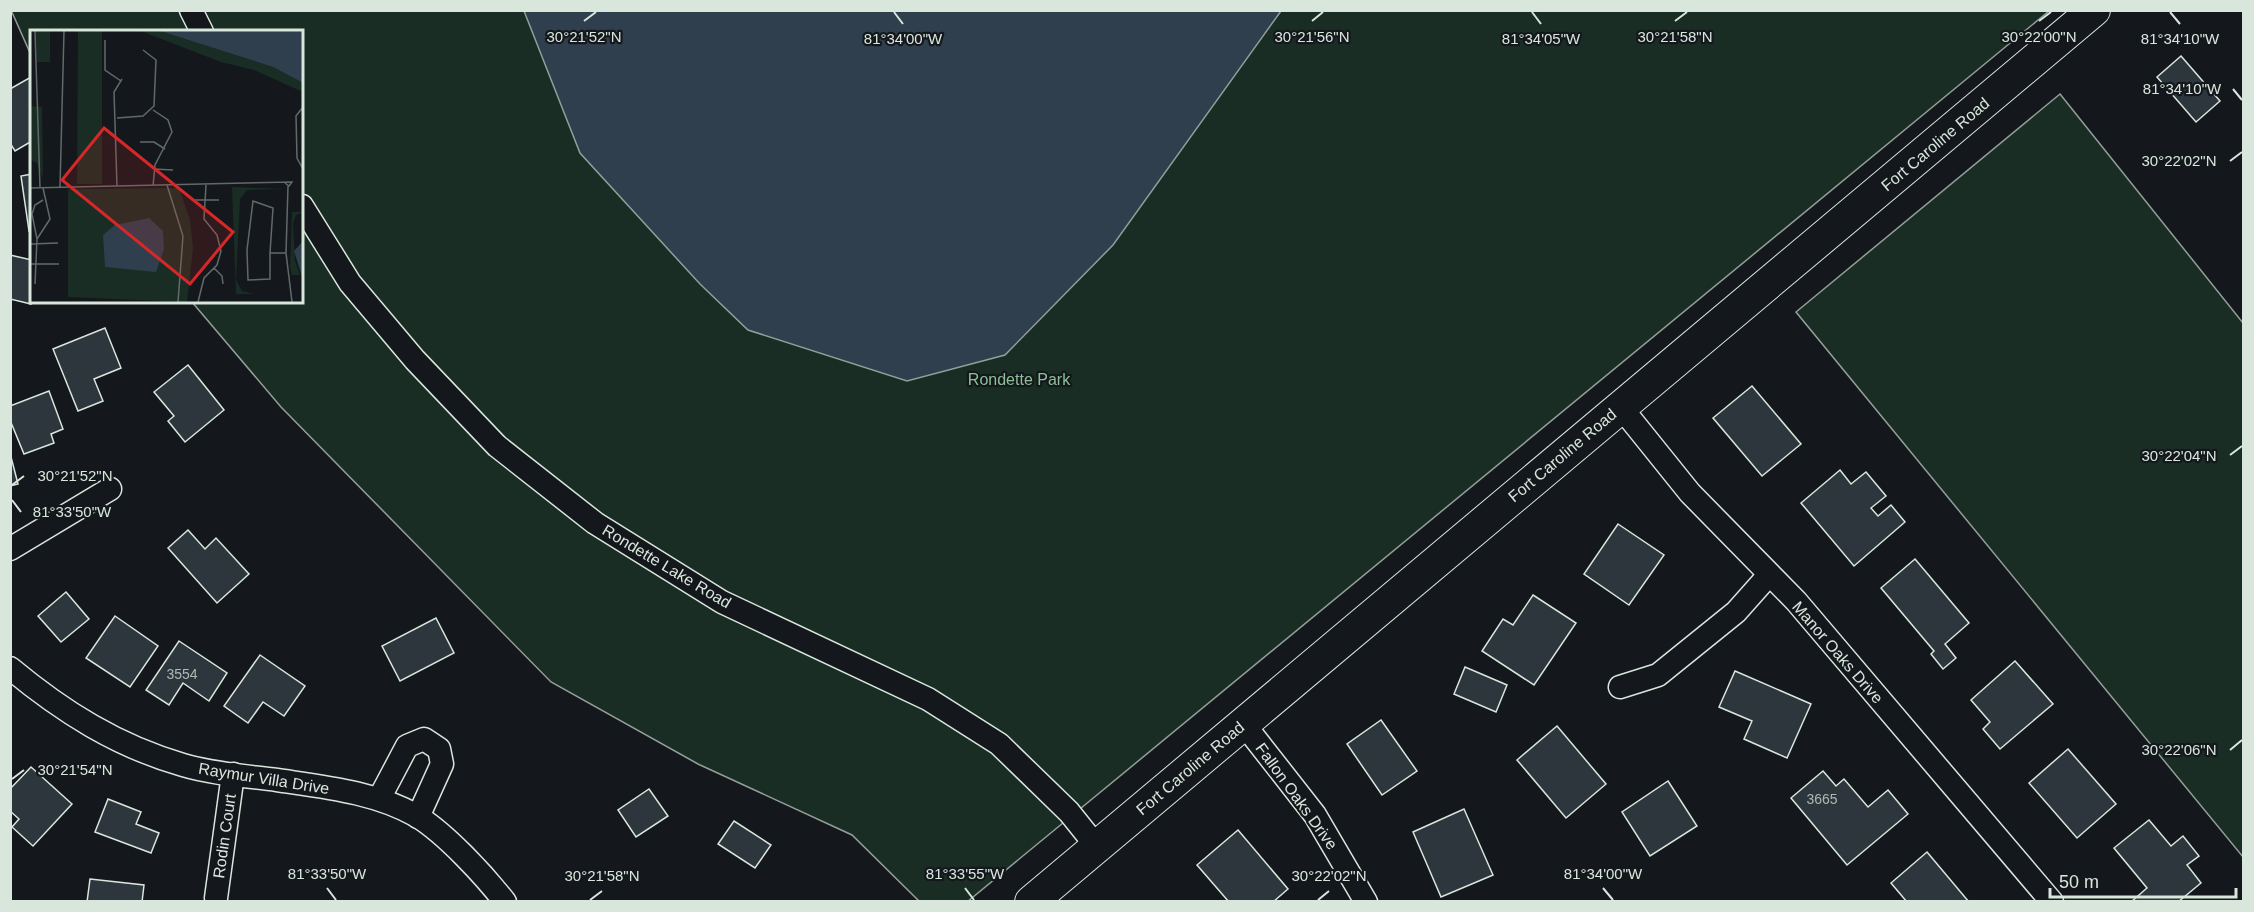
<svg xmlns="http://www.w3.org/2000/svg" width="2254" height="912" viewBox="0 0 2254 912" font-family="Helvetica,sans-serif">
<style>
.green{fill:#1a2d24;stroke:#939e99;stroke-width:1.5}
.water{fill:#2f3f4d;stroke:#939e99;stroke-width:1.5}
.building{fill:#2c363c;stroke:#d8e6dc;stroke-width:1.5}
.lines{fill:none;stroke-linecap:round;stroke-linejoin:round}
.street-casing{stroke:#d8e6dc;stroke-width:25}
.secondary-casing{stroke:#d8e6dc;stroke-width:34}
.street{stroke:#14181c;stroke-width:22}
.secondary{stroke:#14181c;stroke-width:32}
.ticks{fill:none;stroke:#d8e6dc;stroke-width:2}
.labels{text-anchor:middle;stroke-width:4.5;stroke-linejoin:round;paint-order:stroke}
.number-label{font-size:14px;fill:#adbab4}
.street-label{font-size:16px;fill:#d8e6dc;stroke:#14181c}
.park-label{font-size:16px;fill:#8ac095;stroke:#14181c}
.inset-road{fill:none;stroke:#626a69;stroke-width:1.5}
.view{fill:#d62828;fill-opacity:0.15;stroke:#d62828;stroke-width:3}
.inset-edge{fill:none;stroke:#d8e6dc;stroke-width:3}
.ticks-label{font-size:15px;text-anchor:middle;fill:#d8e6dc;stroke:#14181c;stroke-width:4.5;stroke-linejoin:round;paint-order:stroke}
</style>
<rect width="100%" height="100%" fill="#14181c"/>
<g class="green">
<path d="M 11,10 L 2049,11 L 967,902 L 919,901 L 852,835 L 698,764 L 551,682 L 281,407 L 192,302 L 302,302 L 302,32 L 32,32 L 31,55 Z"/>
<path d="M 2060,94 L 2243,323 L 2243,857 L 1796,312 Z"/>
</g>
<path class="water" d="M 524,11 L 1281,11 L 1113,245 L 1005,355 L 907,381 L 748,330 L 700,284 L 580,153 Z"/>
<g class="building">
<path d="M 2181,56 L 2220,101 L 2196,122 L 2157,77 Z"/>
<path d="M 31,77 L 32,141 L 15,151 L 10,143 L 10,89 Z"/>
<path d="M 32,174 L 32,230 L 29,231 L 21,176 Z"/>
<path d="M 10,255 L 32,260 L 31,304 L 10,299 Z"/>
<path d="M 105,328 L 121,368 L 94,379 L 103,401 L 78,411 L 53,349 Z"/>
<path d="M 188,365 L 224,410 L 185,442 L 168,421 L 174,416 L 154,392 Z"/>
<path d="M 1752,386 L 1801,444 L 1762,476 L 1713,418 Z"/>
<path d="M 49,391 L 63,429 L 51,434 L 54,443 L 24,454 L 10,420 L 10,406 Z"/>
<path d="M 10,453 L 18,484 L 10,486 Z"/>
<path d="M 1840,470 L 1851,484 L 1866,472 L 1886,496 L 1871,508 L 1878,516 L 1891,505 L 1905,522 L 1854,566 L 1801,503 Z"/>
<path d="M 1618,524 L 1664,555 L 1629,605 L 1584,574 Z"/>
<path d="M 188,530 L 205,549 L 216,538 L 249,574 L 217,603 L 168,548 Z"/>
<path d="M 1915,559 L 1969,623 L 1945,644 L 1956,658 L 1943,669 L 1931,654 L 1934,651 L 1881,588 Z"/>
<path d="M 66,592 L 89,619 L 61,642 L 38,616 Z"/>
<path d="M 1533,595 L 1576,623 L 1534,685 L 1482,651 L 1503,619 L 1513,625 Z"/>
<path d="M 115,616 L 158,646 L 130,687 L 86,658 Z"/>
<path d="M 436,618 L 454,653 L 400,681 L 382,646 Z"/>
<path d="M 179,641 L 227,673 L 209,701 L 183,683 L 169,705 L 146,690 Z"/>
<path d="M 260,655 L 305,686 L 284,716 L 263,702 L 248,723 L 224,706 Z"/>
<path d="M 2015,661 L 2053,704 L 2000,749 L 1983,729 L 1990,722 L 1971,700 Z"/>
<path d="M 1465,667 L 1507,685 L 1496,712 L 1454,694 Z"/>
<path d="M 1735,671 L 1811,704 L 1787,758 L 1744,739 L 1752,721 L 1719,707 Z"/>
<path d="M 1381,720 L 1417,771 L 1382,795 L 1347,744 Z"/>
<path d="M 1557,726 L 1606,784 L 1566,818 L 1517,760 Z"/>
<path d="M 2068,749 L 2116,804 L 2077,838 L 2029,783 Z"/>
<path d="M 31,767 L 72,804 L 33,846 L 12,827 L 19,819 L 10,811 L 10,789 Z"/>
<path d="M 1823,771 L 1836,786 L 1844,779 L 1868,807 L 1888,790 L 1908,814 L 1847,865 L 1791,798 Z"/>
<path d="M 1668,781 L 1697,826 L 1650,856 L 1622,812 Z"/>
<path d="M 649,789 L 668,816 L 636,837 L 618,810 Z"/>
<path d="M 108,799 L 141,812 L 136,824 L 159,833 L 151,853 L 95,832 Z"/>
<path d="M 1464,809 L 1493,875 L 1441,897 L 1413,832 Z"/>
<path d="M 2149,820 L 2171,846 L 2183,836 L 2199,856 L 2187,865 L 2201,883 L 2178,902 L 2131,902 L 2147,888 L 2114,848 Z"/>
<path d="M 734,821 L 771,845 L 755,868 L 718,844 Z"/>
<path d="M 1238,830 L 1288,889 L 1273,902 L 1229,902 L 1197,865 Z"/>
<path d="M 1927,852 L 1969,902 L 1907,902 L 1891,883 Z"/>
<path d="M 90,879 L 144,885 L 142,902 L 87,902 Z"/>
</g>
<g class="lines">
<g class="street-casing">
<g id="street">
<path d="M 191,10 L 202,32"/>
<path d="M 302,206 L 350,283 L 415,360 L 497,446 L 595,523 L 722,602 L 928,699 L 999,744 L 1069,812 L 1097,847"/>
<path d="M 1620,406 L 1690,493 L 1796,601 L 2052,902"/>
<path d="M 10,549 L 110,489"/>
<path d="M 10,668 C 63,712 117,746 183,765 C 213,774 246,776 277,780 C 324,787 375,792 417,816 C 446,834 484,875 505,902"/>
<path d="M 1620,687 L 1658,675 L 1736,612 L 1768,576"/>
<path d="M 1243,723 L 1315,815 L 1366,902"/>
<path d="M 379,799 L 407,746 L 424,739 L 439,749 L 442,764 L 418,817"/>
<path d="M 216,898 L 233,774"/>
</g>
</g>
<g class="secondary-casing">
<path id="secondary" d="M 1031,902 L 2094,10"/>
</g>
<use href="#street" class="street"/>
<use href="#secondary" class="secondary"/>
</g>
<path class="ticks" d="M 894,12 L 903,24M 1532,12 L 1541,24M 2170,12 L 2180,24M 584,21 L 596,12M 1312,21 L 1323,12M 1675,21 L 1687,12M 2039,21 L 2051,12M 2233,89 L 2242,100M 2230,161 L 2242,152M 2230,455 L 2242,446M 12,485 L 24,476M 12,500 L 21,512M 2230,750 L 2242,740M 12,779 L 24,770M 327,888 L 336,900M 965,888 L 974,900M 1603,888 L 1613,900M 590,900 L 602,891M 1318,900 L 1329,891"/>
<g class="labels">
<g class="number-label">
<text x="182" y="679">3554</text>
<text x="1822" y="804">3665</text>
</g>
<g class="street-label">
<text transform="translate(1935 144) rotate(-40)" y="6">Fort Caroline Road</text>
<text transform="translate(1562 455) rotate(-40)" y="6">Fort Caroline Road</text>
<text transform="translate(667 566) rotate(31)" y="6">Rondette Lake Road</text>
<text transform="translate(1838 652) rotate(49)" y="6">Manor Oaks Drive</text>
<text transform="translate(1190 768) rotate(-40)" y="6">Fort Caroline Road</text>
<text transform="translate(264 778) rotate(9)" y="6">Raymur Villa Drive</text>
<text transform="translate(1297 796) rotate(54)" y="6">Fallon Oaks Drive</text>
<text transform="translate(224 836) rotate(-82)" y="6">Rodin Court</text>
</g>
<g class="park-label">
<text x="1019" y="385">Rondette Park</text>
</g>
</g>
<g transform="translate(30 30)">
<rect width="273" height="273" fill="#14181c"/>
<path d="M 6,1 L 20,1 L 20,32 L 7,32 ZM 48,1 L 72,1 L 72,154 L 47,154 ZM 111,1 L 130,1 L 243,37 L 273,53 L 273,62 L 224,40 L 191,32 ZM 0,76 L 12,77 L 13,148 L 7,133 L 0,129 ZM 202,157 L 255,159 L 217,160 L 210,169 L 206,250 L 212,261 L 224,264 L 206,264 ZM 149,158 L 160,190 L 163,218 L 157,272 L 38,267 L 38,159 ZM 262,182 L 273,182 L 266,185 L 263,194 L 265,231 L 270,245 L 262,245 L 260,237 Z" fill="#1a2d24"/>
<path d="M 130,1 L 273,1 L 273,53 L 243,37 ZM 119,188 L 133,201 L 134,219 L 126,242 L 75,237 L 73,205 L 85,195 ZM 273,211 L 273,250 L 264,221 Z" fill="#2f3f4d"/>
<path class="inset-road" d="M 5,1 L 10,158M 75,10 L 75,40 L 91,51M 273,77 L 266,86 L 267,128 L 273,139M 123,80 L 138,90 L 142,102 L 125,135 L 123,156M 87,88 L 113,86 L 124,76 L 126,30 L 113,20M 110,112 L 124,112 L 135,119M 124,139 L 143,140M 137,155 L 153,206 L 148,272M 87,156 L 84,62 L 92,49M 258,156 L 256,223 L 262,272M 30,157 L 34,1M 0,158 L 262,152 L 259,156 L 255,153M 164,170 L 189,170M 7,209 L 20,189 L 13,158M 0,214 L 28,213M 240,223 L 240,249 L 218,250 L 217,220 L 223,171 L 243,178 L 240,223 L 256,223M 0,234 L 29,234M 184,238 L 192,246 L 193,254M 5,254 L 7,209 L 2,184 L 5,175 L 13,170M 168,272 L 174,248 L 187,235 L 191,221 L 187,205 L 174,189 L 176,155"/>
<path class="view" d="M 74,98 L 203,202 L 160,254 L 32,150 Z"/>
<rect width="273" height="273" class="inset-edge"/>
</g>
<g class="ticks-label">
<text x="584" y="42">30°21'52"N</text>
<text x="1312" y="42">30°21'56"N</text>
<text x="2039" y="42">30°22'00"N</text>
<text x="1675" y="42">30°21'58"N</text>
<text x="2180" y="44">81°34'10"W</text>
<text x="903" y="44">81°34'00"W</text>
<text x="1541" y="44">81°34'05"W</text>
<text x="2182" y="94">81°34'10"W</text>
<text x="2179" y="166">30°22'02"N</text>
<text x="2179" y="461">30°22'04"N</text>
<text x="75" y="481">30°21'52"N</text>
<text x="72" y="517">81°33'50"W</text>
<text x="2179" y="755">30°22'06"N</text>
<text x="75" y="775">30°21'54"N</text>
<text x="327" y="879">81°33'50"W</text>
<text x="965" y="879">81°33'55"W</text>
<text x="1603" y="879">81°34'00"W</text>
<text x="602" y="881">30°21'58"N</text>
<text x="1329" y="881">30°22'02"N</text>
</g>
<rect width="2254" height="912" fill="none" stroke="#d8e6dc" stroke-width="24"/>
<path d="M2050 888v9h186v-9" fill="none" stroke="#d8e6dc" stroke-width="3"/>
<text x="2059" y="888" font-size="18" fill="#d8e6dc" stroke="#14181c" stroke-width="4.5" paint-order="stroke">50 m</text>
</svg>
